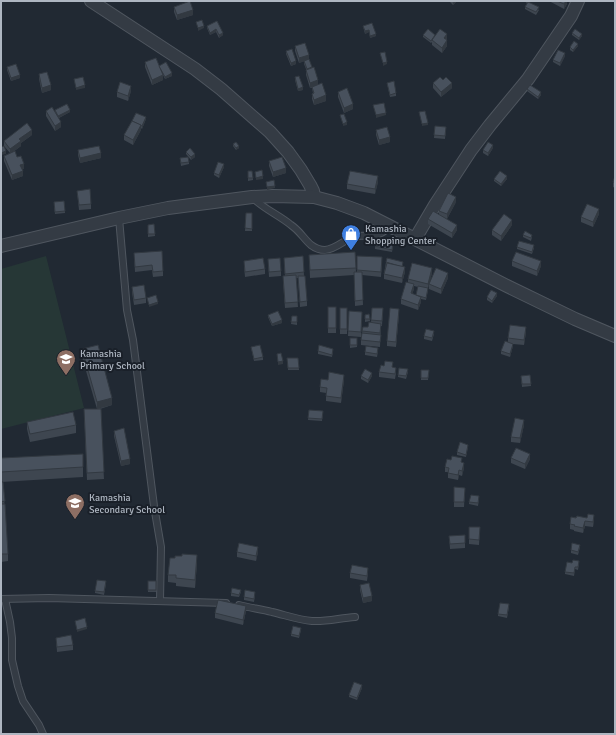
<svg xmlns="http://www.w3.org/2000/svg" width="616" height="735" viewBox="0 0 616 735" font-family="Signika,sans-serif">
<style>
.green{fill:#263736}
.lines{fill:none;stroke-linecap:round;stroke-linejoin:round}
.service-casing{stroke:#4f565f;stroke-width:8}
.minor-casing{stroke:#4f565f;stroke-width:14}
.service{stroke:#343b44;stroke-width:6}
.minor{stroke:#343b44;stroke-width:12}
.wall{fill:#3e4650;fill-rule:evenodd}
.shaded-wall{fill:#323941}
.building{fill:#48515d;stroke:#323941}
.labels{text-anchor:middle;stroke-width:4;stroke-linejoin:round;paint-order:stroke}
.poi-label{font-size:10px;fill:#aeb6c1;stroke:#1a2029;text-anchor:start}
</style>
<rect width="100%" height="100%" fill="#212933"/>
<path class="green" d="M 46,256 L 84,408 L 1,429 L 1,269 Z"/>
<g class="lines">
<g class="service-casing">
<g id="service">
<path d="M 253,198 C 264,209 279,215 291,225 C 299,230 304,239 311,245 C 315,248 320,250 325,250 C 336,249 344,240 353,237 C 359,235 363,236 369,236 C 378,236 384,232 391,226"/>
<path d="M 119,218 L 127,310 L 133,340 L 154,506 L 161,547 L 160,601"/>
<path d="M 1,599 L 49,598 L 226,603"/>
<path d="M 5,599 L 10,622 L 12,638 L 12,660 L 18,686 L 23,701 L 39,725 L 43,734"/>
<path d="M 239,605 C 250,608 261,609 272,612 C 285,615 299,620 312,621 C 326,622 340,618 355,617"/>
</g>
</g>
<g class="minor-casing">
<g id="minor">
<path d="M 91,1 L 195,69 L 221,89 L 254,118 L 270,132 L 288,152 L 301,170 L 310,185 L 313,191 L 314,197"/>
<path d="M 415,239 L 435,205 L 471,150 L 490,125 L 528,79 L 571,16 L 578,1"/>
<path d="M 1,246 L 119,218 L 168,208 L 252,197 L 273,196 L 314,197 L 337,203 L 364,213 L 507,286 L 575,319 L 615,336"/>
</g>
</g>
<use href="#service" class="service"/>
<use href="#minor" class="minor"/>
</g>
<g class="wall">
<path d="M 449,1 L 457,1 L 453,5 Z"/>
<path d="M 524,1 L 530,1 L 529,2 L 539,10 L 536,15 L 525,9 L 525,7 L 527,3 Z"/>
<path d="M 549,1 L 567,1 L 567,4 L 564,9 Z"/>
<path d="M 174,7 L 193,15 L 177,20 L 174,12 Z"/>
<path d="M 217,21 L 223,35 L 219,38 L 216,32 L 210,35 L 207,28 L 207,26 Z"/>
<path d="M 363,26 L 376,36 L 370,38 L 369,32 L 365,34 Z"/>
<path d="M 572,33 L 582,36 L 579,40 L 572,35 Z"/>
<path d="M 423,35 L 435,35 L 447,39 L 447,46 L 442,53 L 432,45 L 432,42 L 431,43 L 423,37 Z"/>
<path d="M 295,46 L 309,60 L 318,84 L 326,101 L 314,105 L 312,99 L 312,94 L 313,93 L 312,88 L 310,88 L 306,75 L 306,69 L 304,64 L 304,61 L 299,63 L 295,51 Z"/>
<path d="M 578,46 L 573,52 L 570,50 L 570,47 Z"/>
<path d="M 286,51 L 296,64 L 291,66 L 286,54 Z"/>
<path d="M 565,56 L 560,66 L 553,62 L 553,60 Z"/>
<path d="M 145,62 L 159,66 L 172,76 L 165,79 L 163,75 L 163,80 L 152,85 L 145,67 Z"/>
<path d="M 7,67 L 20,78 L 11,81 L 7,70 Z"/>
<path d="M 39,74 L 51,90 L 42,93 L 39,79 Z"/>
<path d="M 295,77 L 303,90 L 298,91 L 295,80 Z"/>
<path d="M 443,80 L 452,88 L 441,97 L 433,88 L 433,83 Z"/>
<path d="M 387,83 L 396,93 L 396,96 L 390,97 Z"/>
<path d="M 527,89 L 541,95 L 538,99 L 527,91 Z"/>
<path d="M 131,91 L 128,101 L 117,97 L 117,92 Z"/>
<path d="M 338,92 L 353,109 L 344,113 L 338,97 Z"/>
<path d="M 55,110 L 70,112 L 59,118 L 61,127 L 55,131 L 46,116 L 46,111 L 55,111 Z"/>
<path d="M 146,119 L 142,129 L 141,128 L 141,130 L 133,145 L 124,140 L 124,135 L 132,121 Z"/>
<path d="M 435,126 L 446,127 L 445,139 L 434,138 Z"/>
<path d="M 376,130 L 390,142 L 379,145 L 376,135 Z"/>
<path d="M 32,135 L 21,143 L 21,146 L 13,152 L 17,157 L 24,169 L 22,169 L 23,176 L 12,180 L 4,161 L 4,156 L 10,153 L 4,146 L 4,141 Z"/>
<path d="M 233,144 L 239,148 L 236,150 L 233,146 Z"/>
<path d="M 493,148 L 488,156 L 483,153 L 483,150 Z"/>
<path d="M 78,150 L 101,158 L 80,163 L 78,155 Z"/>
<path d="M 186,152 L 195,157 L 191,160 L 186,154 Z"/>
<path d="M 180,158 L 189,162 L 189,164 L 181,166 Z"/>
<path d="M 269,161 L 286,173 L 273,177 L 269,166 Z"/>
<path d="M 224,167 L 219,178 L 214,175 L 214,173 Z"/>
<path d="M 248,171 L 253,178 L 253,180 L 248,181 Z"/>
<path d="M 615,176 L 615,188 L 613,187 L 613,182 Z"/>
<path d="M 494,179 L 507,179 L 501,186 L 494,181 Z"/>
<path d="M 378,182 L 375,194 L 347,189 L 347,184 Z"/>
<path d="M 77,191 L 91,204 L 91,209 L 79,210 Z"/>
<path d="M 64,201 L 65,213 L 55,214 L 54,205 Z"/>
<path d="M 456,202 L 447,219 L 457,230 L 452,238 L 428,224 L 428,219 L 439,215 L 439,211 Z"/>
<path d="M 246,213 L 252,213 L 252,231 L 245,231 Z"/>
<path d="M 599,214 L 593,227 L 581,222 L 581,217 Z"/>
<path d="M 154,224 L 155,236 L 148,237 L 148,225 Z"/>
<path d="M 512,225 L 501,241 L 492,235 L 492,230 Z"/>
<path d="M 523,235 L 532,237 L 531,241 L 523,237 Z"/>
<path d="M 375,246 L 393,246 L 392,252 L 375,249 Z"/>
<path d="M 517,247 L 534,248 L 532,254 L 517,249 Z"/>
<path d="M 355,252 L 356,272 L 357,272 L 357,256 L 382,262 L 381,277 L 362,275 L 363,305 L 355,306 L 354,275 L 310,278 L 309,255 Z"/>
<path d="M 134,253 L 163,271 L 163,276 L 153,277 L 152,270 L 135,272 Z"/>
<path d="M 303,256 L 304,276 L 307,301 L 307,306 L 300,307 L 298,278 L 296,278 L 298,307 L 285,308 L 283,281 L 283,276 L 285,276 L 284,258 Z"/>
<path d="M 268,259 L 281,271 L 281,276 L 269,277 Z"/>
<path d="M 244,261 L 265,269 L 265,274 L 245,277 L 244,266 Z"/>
<path d="M 512,261 L 541,266 L 537,276 L 512,266 Z"/>
<path d="M 386,262 L 403,264 L 403,267 L 405,272 L 402,283 L 384,279 L 384,274 Z"/>
<path d="M 432,273 L 428,288 L 428,290 L 426,300 L 421,299 L 421,302 L 418,310 L 401,304 L 401,299 L 408,282 L 408,279 ZM 414,286 L 418,287 L 416,295 L 412,294 L 414,289 Z"/>
<path d="M 448,278 L 441,294 L 429,289 L 429,284 Z"/>
<path d="M 132,287 L 146,298 L 146,303 L 134,305 L 132,292 Z"/>
<path d="M 497,296 L 492,303 L 487,300 L 487,297 Z"/>
<rect x="328" y="307" width="8" height="26"/>
<rect x="340" y="308" width="7" height="26"/>
<path d="M 372,308 L 383,308 L 382,326 L 381,326 L 380,347 L 361,345 L 361,340 L 363,327 L 368,327 L 371,322 Z"/>
<path d="M 349,311 L 362,312 L 361,337 L 348,336 Z"/>
<path d="M 369,314 L 370,321 L 365,322 L 365,315 Z"/>
<path d="M 399,314 L 396,347 L 387,346 L 387,341 Z"/>
<path d="M 268,315 L 282,323 L 272,326 L 268,317 Z"/>
<path d="M 292,316 L 297,316 L 297,325 L 291,324 Z"/>
<path d="M 526,332 L 524,345 L 513,344 L 513,346 L 510,357 L 501,354 L 501,351 L 508,342 L 508,338 Z"/>
<path d="M 434,334 L 432,341 L 424,339 L 424,336 Z"/>
<path d="M 350,338 L 357,338 L 357,347 L 350,348 Z"/>
<path d="M 251,347 L 263,357 L 263,360 L 254,361 Z"/>
<path d="M 82,349 L 112,405 L 100,409 L 104,479 L 87,480 L 84,409 L 97,409 L 82,357 Z"/>
<path d="M 318,351 L 333,351 L 332,357 L 318,354 Z"/>
<path d="M 378,351 L 377,357 L 365,355 L 365,352 Z"/>
<path d="M 287,358 L 298,358 L 299,370 L 288,370 Z"/>
<path d="M 393,367 L 396,373 L 395,379 L 379,377 L 379,372 Z"/>
<path d="M 421,370 L 429,370 L 428,380 L 421,380 Z"/>
<path d="M 408,372 L 406,379 L 398,377 L 398,375 Z"/>
<path d="M 530,375 L 531,386 L 522,387 L 521,376 Z"/>
<path d="M 361,376 L 372,376 L 368,383 L 361,379 Z"/>
<path d="M 328,380 L 344,380 L 341,403 L 326,401 L 326,393 L 320,392 L 320,387 Z"/>
<path d="M 309,410 L 323,411 L 322,421 L 308,420 Z"/>
<path d="M 27,422 L 76,425 L 76,433 L 30,442 L 27,429 Z"/>
<path d="M 524,425 L 520,443 L 511,442 L 511,437 Z"/>
<path d="M 114,431 L 130,464 L 121,466 L 114,436 Z"/>
<path d="M 468,447 L 466,457 L 457,455 L 457,452 Z"/>
<path d="M 1,458 L 83,467 L 83,477 L 1,482 Z"/>
<path d="M 511,458 L 530,459 L 525,469 L 511,463 Z"/>
<path d="M 462,462 L 464,468 L 462,476 L 459,475 L 458,480 L 448,478 L 448,472 L 445,472 L 445,467 Z"/>
<path d="M 1,482 L 3,482 L 8,554 L 8,561 L 1,562 Z"/>
<path d="M 454,487 L 465,488 L 464,507 L 454,507 Z"/>
<path d="M 479,499 L 478,506 L 469,504 L 469,502 Z"/>
<path d="M 571,517 L 594,520 L 593,527 L 585,526 L 583,533 L 574,531 L 574,530 L 570,529 L 570,524 Z"/>
<path d="M 480,527 L 479,545 L 469,544 L 469,539 Z"/>
<path d="M 449,536 L 465,543 L 465,548 L 450,549 Z"/>
<path d="M 580,547 L 578,555 L 571,553 L 571,550 Z"/>
<path d="M 237,552 L 258,552 L 256,561 L 237,557 Z"/>
<path d="M 197,563 L 195,588 L 176,586 L 176,583 L 168,582 L 168,575 Z"/>
<path d="M 572,563 L 579,563 L 578,570 L 575,569 L 574,576 L 565,574 L 565,572 Z"/>
<path d="M 350,573 L 368,573 L 367,581 L 350,578 Z"/>
<rect x="148" y="581" width="8" height="11"/>
<path d="M 106,584 L 104,595 L 95,593 L 95,591 Z"/>
<path d="M 360,585 L 372,601 L 363,603 L 360,590 Z"/>
<path d="M 241,592 L 239,597 L 231,596 L 231,593 Z"/>
<path d="M 255,595 L 254,602 L 244,600 L 244,597 Z"/>
<path d="M 509,607 L 507,618 L 498,616 L 498,614 Z"/>
<path d="M 246,611 L 243,625 L 215,618 L 215,613 Z"/>
<path d="M 301,630 L 299,638 L 291,636 L 291,634 Z"/>
<path d="M 56,638 L 73,645 L 73,650 L 57,652 Z"/>
<path d="M 362,688 L 357,700 L 349,697 L 349,695 Z"/>
</g>
<g class="shaded-wall">
<path d="M 454,1 L 457,1 L 453,5 L 453,3 Z"/>
<path d="M 566,1 L 567,1 L 567,4 L 564,9 L 564,4 Z"/>
<path d="M 193,10 L 193,15 L 177,20 L 177,15 Z"/>
<path d="M 204,26 L 204,28 L 198,31 L 198,28 Z"/>
<path d="M 216,29 L 216,32 L 210,35 L 210,33 Z"/>
<path d="M 369,30 L 369,32 L 365,34 L 365,31 Z"/>
<path d="M 223,33 L 223,35 L 219,38 L 219,35 Z"/>
<path d="M 376,34 L 376,36 L 370,38 L 370,36 Z"/>
<path d="M 447,34 L 447,39 L 444,43 L 444,38 Z"/>
<path d="M 582,34 L 582,36 L 579,40 L 579,38 Z"/>
<path d="M 447,40 L 447,46 L 442,53 L 442,48 Z"/>
<path d="M 578,44 L 578,46 L 573,52 L 573,50 Z"/>
<path d="M 565,53 L 565,56 L 560,66 L 560,63 Z"/>
<path d="M 309,55 L 309,60 L 299,63 L 299,58 Z"/>
<path d="M 296,61 L 296,64 L 291,66 L 291,63 Z"/>
<path d="M 387,62 L 387,64 L 383,66 L 383,63 Z"/>
<path d="M 172,73 L 172,76 L 165,79 L 165,77 Z"/>
<path d="M 20,75 L 20,78 L 11,81 L 11,78 Z"/>
<path d="M 163,75 L 163,80 L 152,85 L 152,80 Z"/>
<path d="M 318,80 L 318,85 L 310,88 L 310,83 Z"/>
<path d="M 452,83 L 452,88 L 441,97 L 441,92 Z"/>
<path d="M 51,85 L 51,90 L 42,93 L 42,88 Z"/>
<path d="M 85,85 L 85,88 L 76,90 L 76,88 Z"/>
<path d="M 131,86 L 131,91 L 128,101 L 128,96 Z"/>
<path d="M 303,87 L 303,90 L 298,91 L 298,89 Z"/>
<path d="M 541,92 L 541,95 L 538,99 L 538,97 Z"/>
<path d="M 326,95 L 326,101 L 314,105 L 314,100 Z"/>
<path d="M 353,104 L 353,109 L 344,113 L 344,108 Z"/>
<path d="M 70,110 L 70,112 L 58,118 L 58,116 Z"/>
<path d="M 386,113 L 386,115 L 376,118 L 376,115 Z"/>
<path d="M 146,117 L 146,119 L 142,129 L 142,126 Z"/>
<path d="M 61,122 L 61,127 L 55,131 L 55,126 Z"/>
<path d="M 347,122 L 347,125 L 343,126 L 343,124 Z"/>
<path d="M 428,123 L 428,125 L 422,126 L 422,124 Z"/>
<path d="M 141,125 L 141,130 L 133,145 L 133,140 Z"/>
<path d="M 32,130 L 32,135 L 21,143 L 21,146 L 10,154 L 10,149 L 19,139 Z"/>
<path d="M 390,137 L 390,142 L 379,145 L 379,140 Z"/>
<path d="M 493,145 L 493,148 L 488,156 L 488,153 Z"/>
<path d="M 239,146 L 239,148 L 236,150 L 236,148 Z"/>
<path d="M 6,151 L 6,154 L 1,155 L 1,153 Z"/>
<path d="M 101,153 L 101,158 L 80,163 L 80,158 Z"/>
<path d="M 195,154 L 195,157 L 191,160 L 191,157 Z"/>
<path d="M 24,164 L 24,169 L 20,170 L 20,165 Z"/>
<path d="M 224,164 L 224,167 L 219,178 L 219,175 Z"/>
<path d="M 286,168 L 286,173 L 273,177 L 273,172 Z"/>
<path d="M 23,171 L 23,176 L 12,180 L 12,175 Z"/>
<path d="M 263,176 L 263,179 L 256,180 L 256,178 Z"/>
<path d="M 378,176 L 378,182 L 375,194 L 375,189 Z"/>
<path d="M 507,176 L 507,179 L 501,186 L 501,184 Z"/>
<path d="M 275,186 L 275,188 L 267,190 L 267,187 Z"/>
<path d="M 456,197 L 456,202 L 447,219 L 447,214 Z"/>
<path d="M 599,209 L 599,214 L 593,227 L 593,222 Z"/>
<path d="M 512,220 L 512,225 L 501,241 L 501,236 Z"/>
<path d="M 457,225 L 457,230 L 452,238 L 452,233 Z"/>
<path d="M 541,261 L 541,266 L 537,276 L 537,271 Z"/>
<path d="M 405,267 L 405,272 L 402,283 L 402,278 Z"/>
<path d="M 432,268 L 432,273 L 428,289 L 428,284 Z"/>
<path d="M 448,273 L 448,278 L 441,294 L 441,289 Z"/>
<path d="M 414,284 L 414,289 L 411,298 L 411,293 Z"/>
<path d="M 497,293 L 497,296 L 492,303 L 492,301 Z"/>
<path d="M 421,297 L 421,302 L 418,310 L 418,305 Z"/>
<path d="M 158,302 L 158,304 L 149,307 L 149,305 Z"/>
<path d="M 399,309 L 399,314 L 396,347 L 396,342 Z"/>
<path d="M 282,320 L 282,323 L 272,326 L 272,324 Z"/>
<path d="M 526,327 L 526,332 L 524,345 L 524,340 Z"/>
<path d="M 513,344 L 513,346 L 510,357 L 510,354 Z"/>
<path d="M 283,361 L 283,364 L 278,365 L 278,362 Z"/>
<path d="M 372,373 L 372,376 L 368,383 L 368,380 Z"/>
<path d="M 344,375 L 344,380 L 341,403 L 341,398 Z"/>
<path d="M 112,398 L 112,405 L 97,409 L 97,402 Z"/>
<path d="M 524,420 L 524,425 L 520,443 L 520,438 Z"/>
<path d="M 530,454 L 530,459 L 525,469 L 525,464 Z"/>
<path d="M 130,459 L 130,464 L 121,466 L 121,461 Z"/>
<path d="M 464,463 L 464,468 L 462,476 L 462,471 Z"/>
<path d="M 459,470 L 459,475 L 458,480 L 458,475 Z"/>
<path d="M 594,515 L 594,520 L 593,527 L 593,522 Z"/>
<path d="M 585,521 L 585,526 L 583,533 L 583,528 Z"/>
<path d="M 258,547 L 258,552 L 256,561 L 256,556 Z"/>
<path d="M 197,555 L 197,563 L 195,588 L 195,580 Z"/>
<path d="M 372,596 L 372,601 L 363,603 L 363,598 Z"/>
<path d="M 246,606 L 246,611 L 243,625 L 243,620 Z"/>
<path d="M 87,627 L 87,629 L 77,632 L 77,630 Z"/>
<path d="M 362,685 L 362,688 L 357,700 L 357,698 Z"/>
</g>
<g class="building">
<path d="M 190,1 L 193,10 L 177,15 L 174,7 Z"/>
<path d="M 557,1 L 566,1 L 564,4 Z"/>
<path d="M 528,2 L 539,7 L 536,12 L 525,7 Z"/>
<path d="M 202,20 L 204,26 L 198,28 L 196,22 Z"/>
<path d="M 217,21 L 223,33 L 219,35 L 216,29 L 210,33 L 207,26 Z"/>
<path d="M 372,23 L 376,34 L 370,36 L 369,30 L 365,31 L 363,26 Z"/>
<path d="M 428,29 L 435,35 L 431,41 L 423,35 Z"/>
<path d="M 440,29 L 447,34 L 444,38 L 447,40 L 442,48 L 432,40 Z"/>
<path d="M 575,29 L 582,34 L 579,38 L 572,33 Z"/>
<path d="M 574,41 L 578,44 L 573,50 L 570,47 Z"/>
<path d="M 305,43 L 309,55 L 299,58 L 295,46 Z"/>
<path d="M 292,49 L 296,61 L 291,63 L 286,51 Z"/>
<path d="M 558,50 L 565,53 L 560,63 L 553,60 Z"/>
<path d="M 385,52 L 387,62 L 383,63 L 380,53 Z"/>
<path d="M 156,58 L 163,75 L 152,80 L 145,62 Z"/>
<path d="M 309,59 L 312,67 L 307,69 L 304,61 Z"/>
<path d="M 166,62 L 172,73 L 165,77 L 159,66 Z"/>
<path d="M 16,64 L 20,75 L 11,78 L 7,67 Z"/>
<path d="M 314,67 L 318,80 L 310,83 L 306,70 Z"/>
<path d="M 47,72 L 51,85 L 42,88 L 39,74 Z"/>
<path d="M 299,76 L 303,87 L 298,89 L 295,77 Z"/>
<path d="M 83,77 L 85,85 L 76,88 L 74,79 Z"/>
<path d="M 440,77 L 443,80 L 446,77 L 452,83 L 441,92 L 433,83 Z"/>
<path d="M 394,81 L 396,93 L 390,95 L 387,83 Z"/>
<path d="M 120,82 L 131,86 L 128,96 L 117,92 Z"/>
<path d="M 322,83 L 326,95 L 314,100 L 312,94 L 314,93 L 312,87 Z"/>
<path d="M 530,85 L 541,92 L 538,97 L 527,89 Z"/>
<path d="M 347,88 L 353,104 L 344,108 L 338,92 Z"/>
<path d="M 384,103 L 386,113 L 376,115 L 373,105 Z"/>
<path d="M 67,104 L 70,110 L 58,116 L 55,110 Z"/>
<path d="M 52,107 L 61,122 L 55,126 L 46,111 Z"/>
<path d="M 425,111 L 428,123 L 422,124 L 419,112 Z"/>
<path d="M 136,113 L 146,117 L 142,126 L 132,121 Z"/>
<path d="M 344,114 L 347,122 L 343,124 L 340,115 Z"/>
<path d="M 132,121 L 141,125 L 133,140 L 124,135 Z"/>
<path d="M 27,123 L 32,130 L 19,139 L 21,141 L 10,149 L 4,141 Z"/>
<path d="M 435,126 L 446,127 L 445,136 L 434,135 Z"/>
<path d="M 387,127 L 390,137 L 379,140 L 376,130 Z"/>
<path d="M 236,142 L 239,146 L 236,148 L 233,144 Z"/>
<path d="M 488,142 L 493,145 L 488,153 L 483,150 Z"/>
<path d="M 4,146 L 6,151 L 1,153 L 1,147 Z"/>
<path d="M 99,146 L 101,153 L 80,158 L 78,150 Z"/>
<path d="M 190,148 L 195,154 L 191,157 L 186,152 Z"/>
<path d="M 15,151 L 17,157 L 21,156 L 24,164 L 20,165 L 23,171 L 12,175 L 4,156 Z"/>
<path d="M 188,157 L 189,162 L 181,163 L 180,158 Z"/>
<path d="M 282,157 L 286,168 L 273,172 L 269,161 Z"/>
<path d="M 218,162 L 224,164 L 219,175 L 214,173 Z"/>
<path d="M 262,170 L 263,176 L 256,178 L 255,172 Z"/>
<path d="M 248,171 L 252,171 L 253,178 L 248,178 Z"/>
<path d="M 350,171 L 378,176 L 375,189 L 347,184 Z"/>
<path d="M 500,171 L 507,176 L 501,184 L 494,179 Z"/>
<path d="M 615,176 L 615,183 L 613,182 Z"/>
<path d="M 274,180 L 275,186 L 267,187 L 266,182 Z"/>
<path d="M 90,189 L 91,204 L 79,205 L 77,191 Z"/>
<path d="M 448,193 L 456,197 L 447,214 L 439,211 Z"/>
<path d="M 64,201 L 65,211 L 55,212 L 54,202 Z"/>
<path d="M 587,204 L 599,209 L 593,222 L 581,217 Z"/>
<path d="M 433,211 L 457,225 L 452,233 L 428,219 Z"/>
<path d="M 246,213 L 252,213 L 252,229 L 245,228 Z"/>
<path d="M 504,214 L 512,220 L 501,236 L 492,230 Z"/>
<path d="M 154,224 L 155,234 L 148,234 L 148,225 Z"/>
<path d="M 525,231 L 532,235 L 531,238 L 523,235 Z"/>
<path d="M 377,240 L 393,243 L 392,250 L 375,246 Z"/>
<path d="M 519,241 L 534,245 L 532,252 L 517,247 Z"/>
<path d="M 162,251 L 163,271 L 153,272 L 152,265 L 135,267 L 134,253 Z"/>
<path d="M 355,252 L 356,268 L 310,270 L 309,255 Z"/>
<path d="M 516,252 L 541,261 L 537,271 L 512,261 Z"/>
<path d="M 303,256 L 304,272 L 285,274 L 284,258 Z"/>
<path d="M 357,256 L 382,257 L 381,272 L 357,270 Z"/>
<path d="M 263,258 L 265,269 L 245,272 L 244,261 Z"/>
<path d="M 280,258 L 281,271 L 269,272 L 268,259 Z"/>
<path d="M 387,258 L 403,262 L 402,267 L 386,262 Z"/>
<path d="M 387,263 L 405,267 L 402,278 L 384,274 Z"/>
<path d="M 412,263 L 432,268 L 428,284 L 408,279 Z"/>
<path d="M 436,268 L 448,273 L 441,289 L 429,284 Z"/>
<path d="M 354,272 L 362,272 L 363,300 L 355,301 Z"/>
<path d="M 296,275 L 298,302 L 285,303 L 283,276 Z"/>
<path d="M 298,276 L 305,276 L 307,301 L 300,302 Z"/>
<path d="M 406,282 L 414,284 L 411,293 L 421,297 L 418,305 L 401,299 Z"/>
<path d="M 144,285 L 146,298 L 134,300 L 132,287 Z"/>
<path d="M 418,286 L 428,288 L 426,298 L 416,295 Z"/>
<path d="M 491,290 L 497,293 L 492,301 L 487,297 Z"/>
<path d="M 156,295 L 158,302 L 149,305 L 147,298 Z"/>
<rect x="328" y="307" width="8" height="21"/>
<rect x="340" y="308" width="7" height="21"/>
<path d="M 372,308 L 383,308 L 382,321 L 371,320 Z"/>
<path d="M 390,308 L 399,309 L 396,342 L 387,341 Z"/>
<path d="M 278,311 L 282,320 L 272,324 L 268,315 Z"/>
<path d="M 349,311 L 362,312 L 361,332 L 348,331 Z"/>
<path d="M 369,314 L 370,319 L 365,319 L 365,315 Z"/>
<path d="M 292,316 L 297,316 L 297,322 L 291,322 Z"/>
<path d="M 369,322 L 381,324 L 380,333 L 362,331 L 363,327 L 368,327 Z"/>
<path d="M 510,325 L 526,327 L 524,340 L 508,338 Z"/>
<path d="M 426,329 L 434,331 L 432,338 L 424,336 Z"/>
<path d="M 362,333 L 381,335 L 380,342 L 361,340 Z"/>
<rect x="350" y="338" width="7" height="7"/>
<path d="M 505,341 L 513,344 L 510,354 L 501,351 Z"/>
<path d="M 98,345 L 112,398 L 97,402 L 82,349 Z"/>
<path d="M 260,345 L 263,357 L 254,359 L 251,347 Z"/>
<path d="M 319,345 L 333,349 L 332,355 L 318,351 Z"/>
<path d="M 366,346 L 378,348 L 377,354 L 365,352 Z"/>
<path d="M 281,353 L 283,361 L 278,362 L 277,354 Z"/>
<path d="M 287,358 L 298,358 L 299,368 L 288,368 Z"/>
<path d="M 385,361 L 393,362 L 392,367 L 396,368 L 395,374 L 379,372 L 381,365 L 384,366 Z"/>
<path d="M 399,368 L 408,369 L 406,376 L 398,375 Z"/>
<path d="M 365,369 L 372,373 L 368,380 L 361,376 Z"/>
<path d="M 421,370 L 429,370 L 428,378 L 421,378 Z"/>
<path d="M 329,372 L 344,375 L 341,398 L 326,396 L 327,388 L 320,387 L 321,379 L 328,380 Z"/>
<path d="M 530,375 L 531,384 L 522,384 L 521,376 Z"/>
<path d="M 84,409 L 101,409 L 104,472 L 87,473 Z"/>
<path d="M 309,410 L 323,411 L 322,419 L 308,418 Z"/>
<path d="M 73,412 L 76,425 L 30,434 L 27,422 Z"/>
<path d="M 515,418 L 524,420 L 520,438 L 511,437 Z"/>
<path d="M 124,428 L 130,459 L 121,461 L 114,431 Z"/>
<path d="M 460,442 L 468,445 L 466,455 L 457,452 Z"/>
<path d="M 516,448 L 530,454 L 525,464 L 511,458 Z"/>
<path d="M 83,454 L 83,467 L 1,472 L 1,458 Z"/>
<path d="M 452,456 L 462,458 L 461,462 L 464,463 L 462,471 L 459,470 L 458,475 L 448,473 L 449,468 L 445,467 L 447,459 L 451,460 Z"/>
<path d="M 1,482 L 3,482 L 5,501 L 1,502 Z"/>
<path d="M 454,487 L 465,488 L 464,502 L 454,502 Z"/>
<path d="M 471,495 L 479,496 L 478,503 L 469,502 Z"/>
<path d="M 1,504 L 5,504 L 8,554 L 1,554 Z"/>
<path d="M 588,514 L 594,515 L 593,522 L 585,521 L 583,528 L 574,526 L 575,525 L 570,524 L 571,517 L 576,518 L 577,516 L 587,518 Z"/>
<path d="M 469,527 L 480,527 L 479,540 L 469,539 Z"/>
<path d="M 465,535 L 465,543 L 450,544 L 449,536 Z"/>
<path d="M 239,543 L 258,547 L 256,556 L 237,552 Z"/>
<path d="M 572,543 L 580,545 L 578,552 L 571,550 Z"/>
<path d="M 182,554 L 197,555 L 195,580 L 176,578 L 176,575 L 168,575 L 170,558 L 175,558 L 175,556 L 182,556 Z"/>
<path d="M 573,560 L 579,561 L 578,567 L 575,567 L 574,573 L 565,572 L 567,562 L 572,563 Z"/>
<path d="M 352,565 L 368,568 L 367,576 L 350,573 Z"/>
<path d="M 97,580 L 106,581 L 104,592 L 95,591 Z"/>
<rect x="148" y="581" width="8" height="9"/>
<path d="M 369,583 L 372,596 L 363,598 L 360,585 Z"/>
<path d="M 232,588 L 241,590 L 239,595 L 231,593 Z"/>
<path d="M 245,590 L 255,592 L 254,599 L 244,597 Z"/>
<path d="M 218,600 L 246,606 L 243,620 L 215,613 Z"/>
<path d="M 500,603 L 509,604 L 507,615 L 498,614 Z"/>
<path d="M 85,618 L 87,627 L 77,630 L 75,621 Z"/>
<path d="M 293,626 L 301,628 L 299,636 L 291,634 Z"/>
<path d="M 71,635 L 73,645 L 57,647 L 56,638 Z"/>
<path d="M 354,682 L 362,685 L 357,698 L 349,695 Z"/>
</g>
<defs>
<g id="shop-pin" transform="scale(1)"><path d="M0 17L-7.5 6A9.5 9.5 0 1 1 7.5 6Z" fill="#3f7fe0" stroke="#1a2029"/><path d="M-5-2.5h2.3a2.7 3.5 0 0 1 5.4 0H5L5.5 6h-11ZM-1.5-2.5h3a1.5 2.3 0 0 0-3 0Z" fill="#fff"/></g>
<g id="school-pin" transform="scale(1)"><path d="M0 17L-7.5 6A9.5 9.5 0 1 1 7.5 6Z" fill="#8d6e63" stroke="#1a2029"/><path d="M0-5L7-2L0 1L-7-2ZM-4 1L0 2.5L4 1V4Q0 6-4 4Z" fill="#fff"/></g>
</defs>
<g fill-rule="evenodd">
<use href="#shop-pin" x="351" y="234"/>
<use href="#school-pin" x="66" y="359"/>
<use href="#school-pin" x="75" y="503"/>
</g>
<g class="labels">
<g class="poi-label">
<text x="365" y="232">Kamashia<tspan x="365" dy="12">Shopping Center</tspan></text>
<text x="80" y="357">Kamashia<tspan x="80" dy="12">Primary School</tspan></text>
<text x="89" y="501">Kamashia<tspan x="89" dy="12">Secondary School</tspan></text>
</g>
</g>
<rect width="616" height="735" fill="none" stroke="#aeb6c1" stroke-width="4"/>
</svg>
